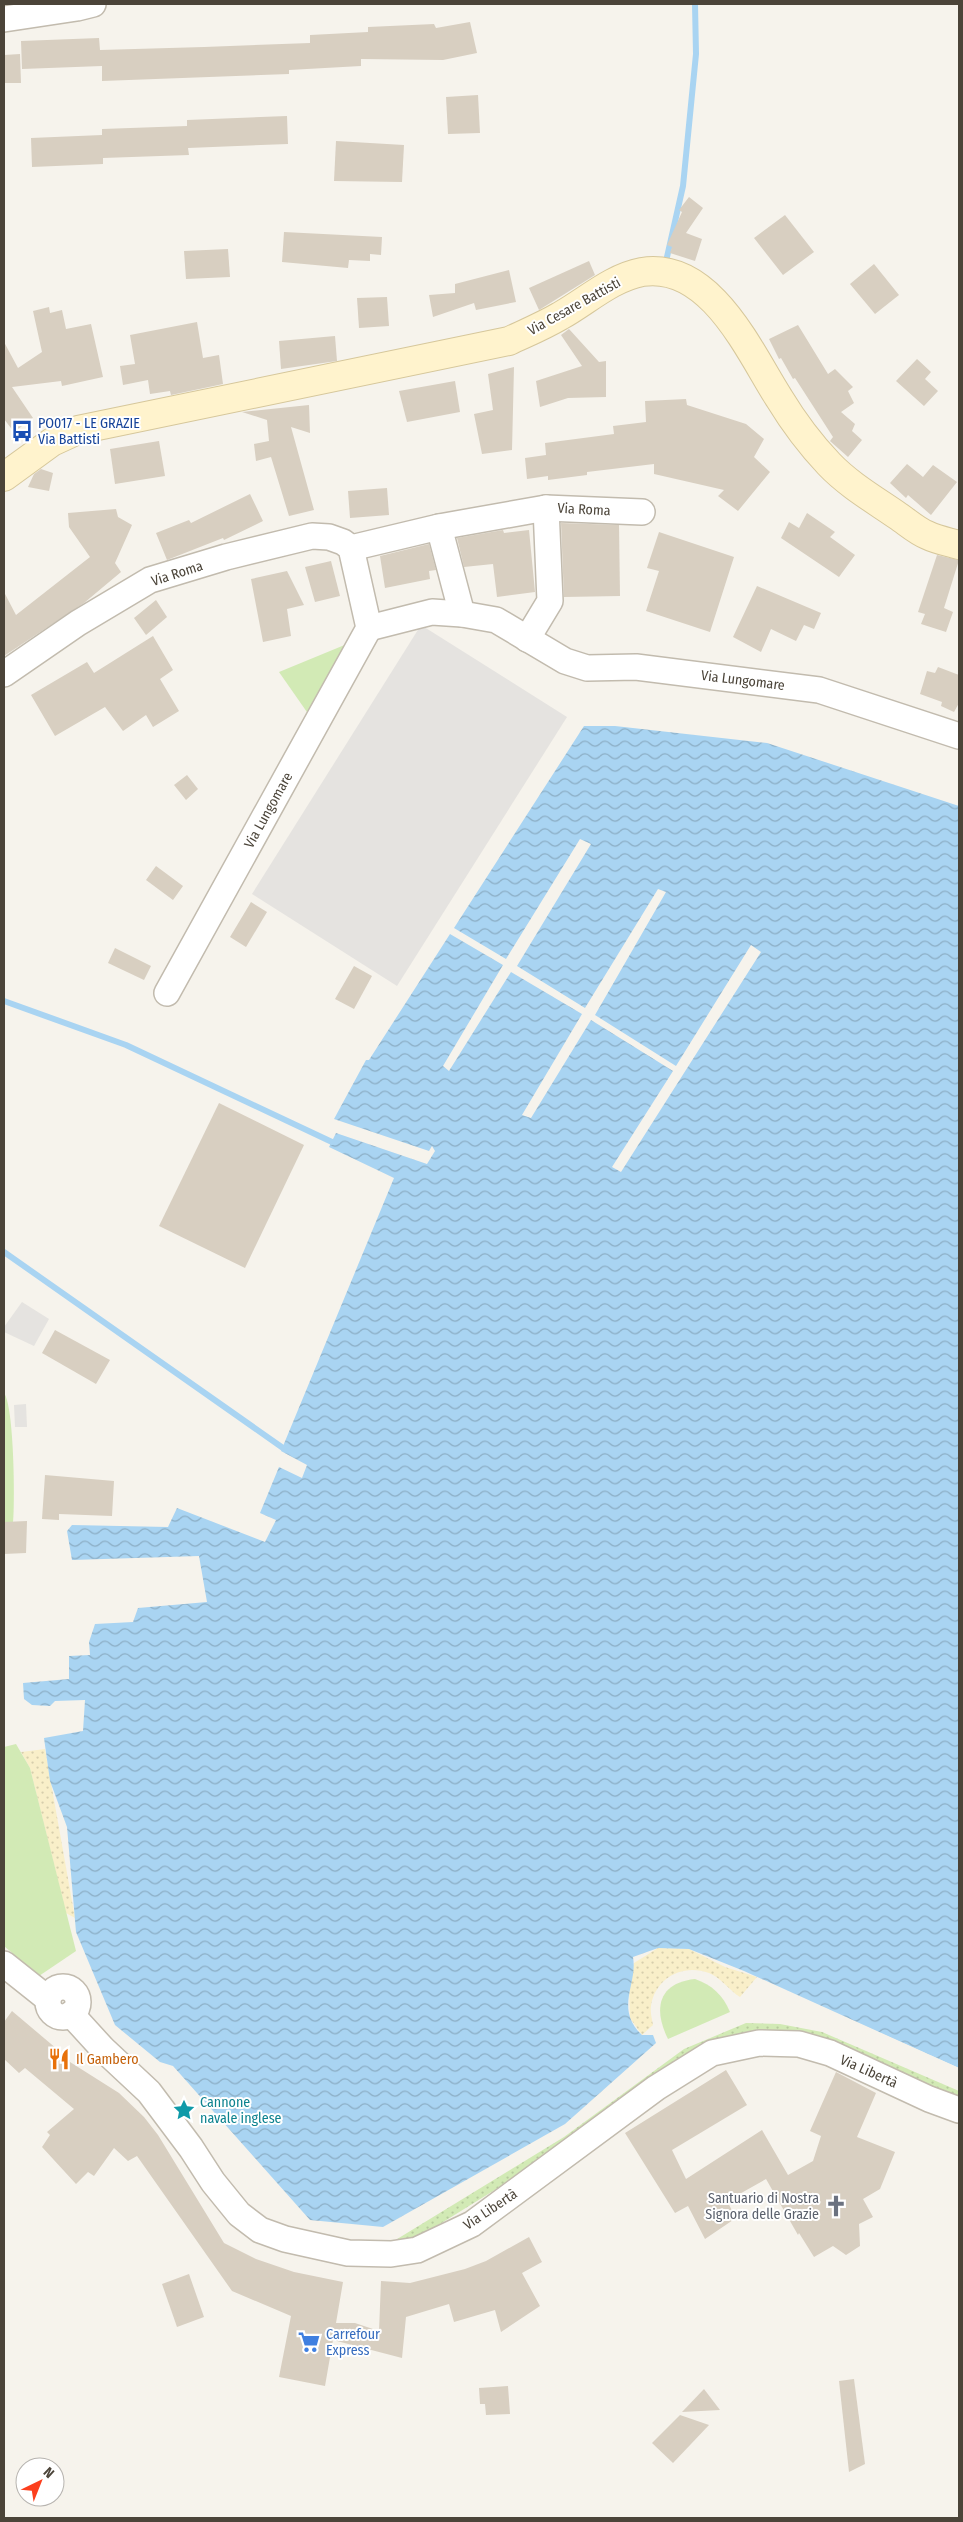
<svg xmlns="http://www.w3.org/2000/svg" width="963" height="2522" viewBox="0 0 963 2522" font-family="'Fira Sans Condensed',sans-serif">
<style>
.grass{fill:url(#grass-dots)}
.sand{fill:url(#sand-dots)}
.park{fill:#d2eab5}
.parking{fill:#e5e3e0}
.water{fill:url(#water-waves)}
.pier{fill:#f6f3ec}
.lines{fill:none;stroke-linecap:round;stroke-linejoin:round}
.stream{stroke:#a9d4f2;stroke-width:6}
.building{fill:#d8cfc1}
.minor-casing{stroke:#c2bbae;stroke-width:28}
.secondary-casing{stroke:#d6c79b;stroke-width:30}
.minor{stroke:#fff;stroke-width:25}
.secondary{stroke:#fff3cd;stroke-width:28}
.labels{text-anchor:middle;stroke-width:4;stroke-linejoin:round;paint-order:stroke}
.street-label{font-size:14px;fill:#4b4439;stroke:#fff}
.transit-label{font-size:14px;fill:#164399;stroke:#fff;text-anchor:start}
.food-label{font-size:14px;fill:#c56008;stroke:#fff;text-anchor:start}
.culture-label{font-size:14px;fill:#0d838f;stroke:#fff;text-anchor:start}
.worship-label{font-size:14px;fill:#5b616d;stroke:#fff;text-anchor:end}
.shop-label{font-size:14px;fill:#366cbe;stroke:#fff;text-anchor:start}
</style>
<defs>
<pattern id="grass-dots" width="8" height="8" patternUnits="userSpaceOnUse" patternTransform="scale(1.25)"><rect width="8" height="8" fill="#d2eab5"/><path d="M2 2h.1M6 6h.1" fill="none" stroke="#b6ca9c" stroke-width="1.8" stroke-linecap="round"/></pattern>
<pattern id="sand-dots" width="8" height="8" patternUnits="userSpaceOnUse" patternTransform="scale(1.25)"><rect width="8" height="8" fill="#f9efc9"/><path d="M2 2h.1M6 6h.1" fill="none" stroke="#d7cead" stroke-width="1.8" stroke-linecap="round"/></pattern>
<pattern id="water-waves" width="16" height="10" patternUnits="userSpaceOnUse" patternTransform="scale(1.25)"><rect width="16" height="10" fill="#a9d4f2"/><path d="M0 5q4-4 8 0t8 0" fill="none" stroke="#8caec5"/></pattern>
</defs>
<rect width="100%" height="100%" fill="#f6f3ec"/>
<path class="grass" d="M 746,2023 L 780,2024 L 822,2032 L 959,2091 L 959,2108 L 758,2039 L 569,2144 L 411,2242 L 389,2244 L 564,2137 L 684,2049 Z"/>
<g class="sand">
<path d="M 45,1749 L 75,1918 L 66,1913 L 30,1768 L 21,1752 Z"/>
<path d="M 658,1948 L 689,1949 L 725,1967 L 757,1977 L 740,1997 C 730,1991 720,1977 709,1973 C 683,1963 655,1978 651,2006 C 650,2012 652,2019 653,2025 L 642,2035 L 630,2018 L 629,1984 L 634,1963 Z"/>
</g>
<g class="park">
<path d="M 347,644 L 309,715 L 279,672 Z"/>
<path d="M 4,1393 C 14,1406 15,1501 13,1522 L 4,1522 Z"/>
<path d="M 16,1744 L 30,1768 L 76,1951 L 39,1976 L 4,1946 L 4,1747 Z"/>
<path d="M 695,1979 C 712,1985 723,1995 730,2012 L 668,2039 C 653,2009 658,1983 695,1979 Z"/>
</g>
<g class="parking">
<path d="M 421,625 L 567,717 L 397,986 L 252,894 Z"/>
<path d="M 22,1302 L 49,1319 L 34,1346 L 4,1332 L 4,1327 Z"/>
<path d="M 26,1404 L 27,1427 L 15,1427 L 14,1405 Z"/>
</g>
<path class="water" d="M 584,726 L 615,726 L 767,743 L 959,806 L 959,2068 L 744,1971 L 689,1949 L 658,1948 L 633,1957 C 638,1985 614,2008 642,2035 L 653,2035 L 656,2043 L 565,2124 L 383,2227 L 310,2220 L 173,2066 L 160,2062 L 115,2025 L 76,1932 L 67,1827 L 50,1781 L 44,1738 L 83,1731 L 85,1700 L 55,1701 L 50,1706 L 32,1705 L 24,1699 L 23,1683 L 69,1679 L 69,1656 L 90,1655 L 89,1642 L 95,1624 L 133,1622 L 138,1608 L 207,1602 L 199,1556 L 72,1560 L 67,1531 L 72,1525 L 168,1527 L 177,1508 L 265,1542 L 276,1520 L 260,1513 L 279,1467 L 302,1478 L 307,1465 L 281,1451 L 394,1178 L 329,1147 L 336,1133 L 427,1164 L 435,1151 L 432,1146 L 429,1151 L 334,1119 L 366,1060 L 369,1060 L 450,934 L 503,965 L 443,1066 L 449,1071 L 511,972 L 582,1014 L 522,1115 L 531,1118 L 591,1020 L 673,1071 L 612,1167 L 621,1172 L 761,952 L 751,945 L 676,1066 L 595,1015 L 666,892 L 658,889 L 585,1008 L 517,966 L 591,844 L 580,839 L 506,959 L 454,928 Z"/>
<path class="pier" d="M 842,2016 L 959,2068 L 959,2071 L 869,2031 L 841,2018 Z"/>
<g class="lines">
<g class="stream">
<path d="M 667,257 L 683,186 L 696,54 L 695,4"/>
<path d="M 4,1001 L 126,1045 L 332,1142"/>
<path d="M 4,1252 L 283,1448"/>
</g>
</g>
<g class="building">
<path d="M 470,22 L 477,53 L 443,60 L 361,59 L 361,66 L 289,70 L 289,74 L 102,81 L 102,66 L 22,69 L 21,41 L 99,38 L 100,50 L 204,47 L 310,43 L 310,35 L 368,32 L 368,27 L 434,24 L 436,28 Z"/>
<path d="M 20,54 L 21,83 L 4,83 L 4,55 Z"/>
<path d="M 478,95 L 480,133 L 448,134 L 446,97 Z"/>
<path d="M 287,116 L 288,144 L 188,148 L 189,155 L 103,158 L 103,164 L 32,167 L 31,138 L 102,135 L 102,129 L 187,126 L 187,120 Z"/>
<path d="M 336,141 L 404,145 L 402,182 L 334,181 Z"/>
<path d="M 689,197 L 703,208 L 686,233 L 702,239 L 695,261 L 670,253 L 672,247 L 667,245 L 682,212 L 679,210 Z"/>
<path d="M 785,215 L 814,252 L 783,275 L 754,238 Z"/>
<path d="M 284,232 L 382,237 L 381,255 L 370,254 L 370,261 L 349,260 L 348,268 L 282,262 Z"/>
<path d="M 228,249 L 230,277 L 186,279 L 184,251 Z"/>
<path d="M 589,261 L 595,275 L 539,310 L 529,288 Z"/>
<path d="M 874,264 L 899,295 L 875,314 L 850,284 Z"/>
<path d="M 509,270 L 516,302 L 476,310 L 474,303 L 433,317 L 429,295 L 455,293 L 455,284 Z"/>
<path d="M 387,297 L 389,326 L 359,328 L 357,298 Z"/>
<path d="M 49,307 L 50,313 L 62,310 L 66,329 L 91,324 L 103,377 L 62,386 L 61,381 L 12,387 L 33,418 L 14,432 L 4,419 L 4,342 L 18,368 L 42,352 L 33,311 Z"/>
<path d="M 197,322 L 203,358 L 219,355 L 223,384 L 171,395 L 170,391 L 150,394 L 148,380 L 123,385 L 120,366 L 135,364 L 130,335 Z"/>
<path d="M 798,325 L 828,374 L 835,369 L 853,387 L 848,391 L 854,403 L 841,412 L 855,424 L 852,431 L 862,440 L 848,457 L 830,441 L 833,437 L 795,378 L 793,379 L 781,358 L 779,359 L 769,339 Z"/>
<path d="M 569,329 L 599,362 L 606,361 L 606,397 L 568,398 L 540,407 L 536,381 L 582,366 L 561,335 Z"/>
<path d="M 335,336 L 337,361 L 281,369 L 279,341 Z"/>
<path d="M 917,359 L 931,372 L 925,379 L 938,391 L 924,406 L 896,381 Z"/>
<path d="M 514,367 L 512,450 L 482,454 L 474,414 L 493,410 L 488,374 Z"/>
<path d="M 455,381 L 460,412 L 407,422 L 399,391 Z"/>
<path d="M 686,399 L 687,405 L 746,424 L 764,439 L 754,457 L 770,472 L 738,511 L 718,496 L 724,490 L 654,474 L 654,464 L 587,472 L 587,475 L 548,480 L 548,476 L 527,479 L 525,458 L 546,455 L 545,443 L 614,434 L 613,426 L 646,422 L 645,401 Z"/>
<path d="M 309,405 L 310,433 L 291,427 L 314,510 L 289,516 L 271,457 L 256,461 L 254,444 L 269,441 L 267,420 L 242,412 Z"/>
<path d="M 159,441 L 165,476 L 115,484 L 110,449 Z"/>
<path d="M 907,464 L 923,477 L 933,465 L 957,482 L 931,515 L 908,495 L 906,498 L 890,483 Z"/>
<path d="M 41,469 L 53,473 L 49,491 L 28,487 L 34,474 Z"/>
<path d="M 387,488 L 389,515 L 350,518 L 348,491 Z"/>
<path d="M 250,494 L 263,521 L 224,540 L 223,538 L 167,560 L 156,533 L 189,520 L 191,523 Z"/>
<path d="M 116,509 L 118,517 L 132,525 L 115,563 L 121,572 L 84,603 L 4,656 L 4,592 L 16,615 L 90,557 L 69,527 L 68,513 Z"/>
<path d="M 807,513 L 835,532 L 830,537 L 855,555 L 839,577 L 781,538 L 789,522 L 799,528 Z"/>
<path d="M 561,523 L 619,525 L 620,596 L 564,597 Z"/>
<path d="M 503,530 L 504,533 L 529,530 L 535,592 L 497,597 L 493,564 L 464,567 L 457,538 Z"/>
<path d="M 659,532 L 734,557 L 710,632 L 646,611 L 659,571 L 647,568 Z"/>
<path d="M 429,544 L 436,570 L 429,571 L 430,579 L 385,588 L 380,556 Z"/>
<path d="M 937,555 L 959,560 L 944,608 L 953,612 L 946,632 L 921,624 L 925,614 L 918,612 Z"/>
<path d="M 331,561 L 340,596 L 315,602 L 305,567 Z"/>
<path d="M 287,571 L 304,605 L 287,609 L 291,636 L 263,642 L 251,579 Z"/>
<path d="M 757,586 L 821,613 L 814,629 L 804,625 L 796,641 L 771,629 L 761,652 L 733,637 Z"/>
<path d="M 156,600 L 167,617 L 146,635 L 134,618 Z"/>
<path d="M 153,636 L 173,670 L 160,679 L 179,711 L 153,727 L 146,715 L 123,731 L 105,707 L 55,736 L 31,695 L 87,662 L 94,673 Z"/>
<path d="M 938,667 L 959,675 L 959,703 L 954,712 L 941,706 L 942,702 L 920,694 L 927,671 L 935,673 Z"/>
<path d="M 187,775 L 198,789 L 186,800 L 174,785 Z"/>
<path d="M 156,866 L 183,886 L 173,900 L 146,880 Z"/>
<path d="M 251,902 L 267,912 L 246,947 L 230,937 Z"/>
<path d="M 115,948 L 151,966 L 144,980 L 108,963 Z"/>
<path d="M 354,966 L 372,976 L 354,1009 L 335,999 Z"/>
<path d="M 219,1103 L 304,1145 L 245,1268 L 159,1226 Z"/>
<path d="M 55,1330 L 110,1360 L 96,1384 L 42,1353 Z"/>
<path d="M 45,1475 L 114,1481 L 112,1516 L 59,1514 L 59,1520 L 42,1519 Z"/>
<path d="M 27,1521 L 26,1553 L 4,1554 L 4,1522 Z"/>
<path d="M 12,2011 L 70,2060 L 70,2062 L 119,2093 L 144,2117 L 158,2135 L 224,2243 L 256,2259 L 294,2272 L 343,2282 L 336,2323 L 355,2323 L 379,2331 L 381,2281 L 410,2283 L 465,2269 L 486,2261 L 529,2237 L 542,2262 L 522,2273 L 540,2306 L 501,2332 L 495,2310 L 454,2322 L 449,2304 L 406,2317 L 402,2358 L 333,2340 L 325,2386 L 279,2377 L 291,2316 L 232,2291 L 137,2156 L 128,2161 L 114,2148 L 94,2176 L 88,2172 L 76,2184 L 42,2147 L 50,2135 L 47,2132 L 74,2109 L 25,2068 L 19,2073 L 4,2059 L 4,2022 Z"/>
<path d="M 726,2070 L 747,2105 L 672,2150 L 686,2179 L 762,2130 L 788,2175 L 813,2161 L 821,2136 L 810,2131 L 836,2072 L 876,2093 L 857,2137 L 895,2152 L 880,2189 L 863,2199 L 873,2217 L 859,2224 L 860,2246 L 846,2255 L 833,2246 L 814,2257 L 799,2233 L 798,2235 L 766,2179 L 727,2201 L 736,2218 L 705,2239 L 688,2206 L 675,2213 L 625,2133 Z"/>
<path d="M 189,2274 L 204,2317 L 177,2327 L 162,2284 Z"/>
<path d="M 854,2379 L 865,2464 L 849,2472 L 839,2381 Z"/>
<path d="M 508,2386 L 510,2414 L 486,2415 L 485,2404 L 480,2404 L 479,2388 Z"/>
<path d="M 704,2389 L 720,2410 L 682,2412 Z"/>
<path d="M 680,2415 L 709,2425 L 673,2463 L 652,2443 Z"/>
</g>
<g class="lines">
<g class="minor-casing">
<g id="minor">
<path d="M 4,19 L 77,8 L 93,4"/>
<path d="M 439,527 L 462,614"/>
<path d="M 351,548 L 439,527 L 546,508 L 642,512"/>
<path d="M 369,628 L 432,612 L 462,614 L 496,620 L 565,661 L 587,668 L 636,667 L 819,690 L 959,736"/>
<path d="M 527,639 L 550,601 L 546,508"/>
<path d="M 4,674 L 78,623 L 150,580 L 226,557 L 312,536 L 329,537 L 343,542 L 351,548 L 369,628 L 167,993"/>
<path d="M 4,1964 L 48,1999"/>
<circle cx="63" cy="2002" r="15"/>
<path d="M 71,2014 L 103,2049 L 149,2092 L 191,2148 L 213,2182 L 239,2214 L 260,2230 L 285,2239 L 348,2253 L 391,2254 L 417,2250 L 472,2224 L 656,2088 L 712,2053 L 759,2043 L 799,2044 L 830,2053 L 929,2099 L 959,2110"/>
</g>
</g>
<g class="secondary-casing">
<path id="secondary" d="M 4,477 L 52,442 L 78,430 L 509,341 C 526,333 543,326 560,316 C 587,301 611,278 642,272 C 711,261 750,353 779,398 C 793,421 810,444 829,464 C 849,485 875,500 898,516 C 907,522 917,531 927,535 C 937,540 949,542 959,545"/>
</g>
<use href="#minor" class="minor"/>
<use href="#secondary" class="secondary"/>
</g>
<defs>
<g id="bus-bare" transform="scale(1.725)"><path d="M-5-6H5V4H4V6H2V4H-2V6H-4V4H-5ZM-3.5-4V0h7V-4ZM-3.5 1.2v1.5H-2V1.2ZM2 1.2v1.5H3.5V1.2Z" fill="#1a4fb4" stroke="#fff" stroke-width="2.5" paint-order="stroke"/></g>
<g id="restaurant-bare" transform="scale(1.725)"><path d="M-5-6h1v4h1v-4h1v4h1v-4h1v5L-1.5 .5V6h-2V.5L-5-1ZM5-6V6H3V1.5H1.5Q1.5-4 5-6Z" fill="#e8710a" stroke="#fff" stroke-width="2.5" paint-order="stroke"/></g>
<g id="sight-bare" transform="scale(1.725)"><path d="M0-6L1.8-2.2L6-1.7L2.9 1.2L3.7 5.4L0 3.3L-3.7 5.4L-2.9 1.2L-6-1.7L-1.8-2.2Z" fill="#0f9aa8" stroke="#fff" stroke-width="2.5" paint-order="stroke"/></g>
<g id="church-bare" transform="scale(1.725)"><path d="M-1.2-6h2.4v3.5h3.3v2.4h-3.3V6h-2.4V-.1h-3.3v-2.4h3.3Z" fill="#6b7280" stroke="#fff" stroke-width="2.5" paint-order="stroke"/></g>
<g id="supermarket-bare" transform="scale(1.725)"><path d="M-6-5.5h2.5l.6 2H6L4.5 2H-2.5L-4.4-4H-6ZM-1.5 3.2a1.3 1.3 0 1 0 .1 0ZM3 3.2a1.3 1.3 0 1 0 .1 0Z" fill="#3f7fe0" stroke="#fff" stroke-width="2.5" paint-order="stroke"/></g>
</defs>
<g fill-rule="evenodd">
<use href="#bus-bare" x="22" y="431"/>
<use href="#restaurant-bare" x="59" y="2059"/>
<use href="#sight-bare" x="184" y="2110"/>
<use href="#church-bare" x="836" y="2206"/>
<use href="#supermarket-bare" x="309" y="2342"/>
</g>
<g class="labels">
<g class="street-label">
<text transform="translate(574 306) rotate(-29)" y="5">Via Cesare Battisti</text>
<text transform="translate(584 509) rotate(3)" y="5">Via Roma</text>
<text transform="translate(177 573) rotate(-18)" y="5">Via Roma</text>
<text transform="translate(743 680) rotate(7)" y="5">Via Lungomare</text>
<text transform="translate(268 810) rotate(-61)" y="5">Via Lungomare</text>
<text transform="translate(869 2071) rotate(24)" y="5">Via Libertà</text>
<text transform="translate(490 2209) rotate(-34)" y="5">Via Libertà</text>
</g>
<g class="transit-label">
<text x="38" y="428">PO017 - LE GRAZIE<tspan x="38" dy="16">Via Battisti</tspan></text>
</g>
<g class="food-label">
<text x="76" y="2064">Il Gambero</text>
</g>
<g class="culture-label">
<text x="200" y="2107">Cannone<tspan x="200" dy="16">navale inglese</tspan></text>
</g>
<g class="worship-label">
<text x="819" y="2203">Santuario di Nostra<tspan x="819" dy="16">Signora delle Grazie</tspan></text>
</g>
<g class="shop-label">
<text x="326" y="2339">Carrefour<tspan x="326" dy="16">Express</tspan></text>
</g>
</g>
<rect width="963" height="2522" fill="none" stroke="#4b4439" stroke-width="10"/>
<g transform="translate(40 2482) rotate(43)"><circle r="24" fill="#ffffff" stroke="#b7b4b0"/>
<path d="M0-4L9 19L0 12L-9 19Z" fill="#fc3f1d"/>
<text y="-8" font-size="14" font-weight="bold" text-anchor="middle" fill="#4b4439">N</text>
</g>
</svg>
